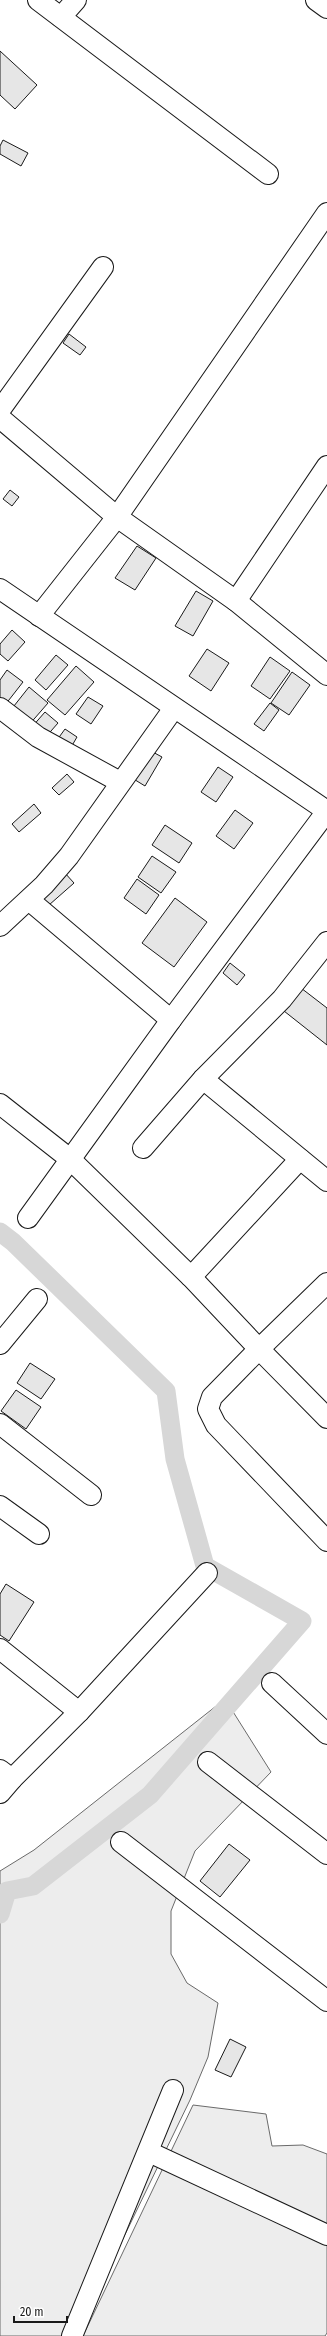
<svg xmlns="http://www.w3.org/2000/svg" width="327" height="2336" viewBox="0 0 327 2336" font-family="'Fira Sans Condensed',sans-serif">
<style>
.built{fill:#ededed;stroke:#6a6a6a}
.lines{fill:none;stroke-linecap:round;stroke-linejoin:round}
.canal{stroke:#d7d7d7;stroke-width:19}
.building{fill:#e6e6e6;stroke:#1a1a1a}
.minor-casing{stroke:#1a1a1a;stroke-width:22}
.minor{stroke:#fff;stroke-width:20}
</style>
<rect width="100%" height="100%" fill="#fff"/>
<g class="built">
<path d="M 225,1699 L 271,1772 L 195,1851 L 171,1911 L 171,1954 L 187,1983 L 218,2003 L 208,2057 L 190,2100 L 76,2336 L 0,2336 L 0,1871 L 34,1850 Z"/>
<path d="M 193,2105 L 266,2114 L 272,2146 L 303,2145 L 327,2154 L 327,2333 L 325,2336 L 83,2336 Z"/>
</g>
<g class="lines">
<path class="canal" d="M 0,1232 L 13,1242 L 166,1391 L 175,1459 L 205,1566 L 302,1621 L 150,1795 L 33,1886 L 7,1891 L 0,1914"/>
</g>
<g class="building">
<path d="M 0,51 L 37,85 L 15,109 L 0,95 Z"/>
<path d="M 3,140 L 28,153 L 21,166 L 0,154 L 0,146 Z"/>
<path d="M 69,334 L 86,347 L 80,355 L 63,343 Z"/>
<path d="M 10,490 L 19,497 L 12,506 L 3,499 Z"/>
<path d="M 137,546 L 156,558 L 135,590 L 115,578 Z"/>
<path d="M 196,591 L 213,601 L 193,636 L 175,626 Z"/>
<path d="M 12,630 L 25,642 L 8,661 L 0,654 L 0,644 Z"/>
<path d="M 207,649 L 229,663 L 211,691 L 189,676 Z"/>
<path d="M 56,655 L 68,665 L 46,690 L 35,680 Z"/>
<path d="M 270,657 L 290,671 L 270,699 L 251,686 Z"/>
<path d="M 76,666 L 94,682 L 65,715 L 47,700 Z"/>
<path d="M 7,670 L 23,682 L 5,705 L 0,701 L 0,680 Z"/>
<path d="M 292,672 L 310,685 L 289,715 L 271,703 Z"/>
<path d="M 29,687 L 48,703 L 28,726 L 10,711 Z"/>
<path d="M 88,697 L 103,706 L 91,724 L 76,714 Z"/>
<path d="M 270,703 L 279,710 L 264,731 L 254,724 Z"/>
<path d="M 45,712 L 58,723 L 44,739 L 31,728 Z"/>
<path d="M 65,729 L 77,737 L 70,749 L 57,740 Z"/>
<path d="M 149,750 L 162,757 L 145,786 L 132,778 Z"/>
<path d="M 218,767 L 233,777 L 216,802 L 201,792 Z"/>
<path d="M 67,774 L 74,782 L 59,795 L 52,788 Z"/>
<path d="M 34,804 L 41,813 L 19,832 L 12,824 Z"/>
<path d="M 235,810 L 253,823 L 234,849 L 216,836 Z"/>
<path d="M 165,825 L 192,843 L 179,863 L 152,845 Z"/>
<path d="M 152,856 L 176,872 L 161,893 L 138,877 Z"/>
<path d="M 64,872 L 74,883 L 49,905 L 40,895 Z"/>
<path d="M 137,879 L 159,895 L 146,914 L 124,898 Z"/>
<path d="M 175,898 L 207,922 L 174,967 L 142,943 Z"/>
<path d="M 230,963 L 245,975 L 237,985 L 223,973 Z"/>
<path d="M 301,988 L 327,1008 L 327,1045 L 284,1011 Z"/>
<path d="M 30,1363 L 55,1379 L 41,1399 L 17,1383 Z"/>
<path d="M 16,1390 L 41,1407 L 26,1429 L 1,1411 Z"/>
<path d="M 6,1584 L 34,1602 L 9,1641 L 0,1635 L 0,1594 Z"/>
<path d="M 229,1844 L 250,1860 L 220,1897 L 200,1881 Z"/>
<path d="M 230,2039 L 246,2047 L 231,2077 L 215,2070 Z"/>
</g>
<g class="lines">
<g class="minor-casing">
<g id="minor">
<path d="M 38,0 L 268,174"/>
<path d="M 316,0 L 327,8"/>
<path d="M 61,17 L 76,0"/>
<path d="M 0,410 L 103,267"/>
<path d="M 0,418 L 117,517 L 236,601 L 327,675"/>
<path d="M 0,589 L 327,811 L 171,1020 L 29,900"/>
<path d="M 236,601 L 327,466"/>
<path d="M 39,616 L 117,517 L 327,213"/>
<path d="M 0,708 L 38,737 L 120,782"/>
<path d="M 0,926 L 44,885 L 69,856 L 174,708"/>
<path d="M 203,1079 L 327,1181"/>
<path d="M 0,1104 L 70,1159 L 191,1277 L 259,1349 L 327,1283"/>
<path d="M 143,1148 L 203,1079 L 282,999 L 327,942"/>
<path d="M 28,1218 L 171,1020"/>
<path d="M 191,1277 L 300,1159"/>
<path d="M 0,1344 L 37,1299"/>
<path d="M 327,1418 L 259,1349 L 212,1397 L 208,1409 L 216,1425 L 327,1541"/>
<path d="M 0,1424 L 91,1495"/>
<path d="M 0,1506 L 39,1534"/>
<path d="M 0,1649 L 79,1712 L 207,1573"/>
<path d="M 272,1683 L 327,1734"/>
<path d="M 208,1762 L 327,1854"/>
<path d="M 0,1770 L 12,1779 L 0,1793"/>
<path d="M 12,1779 L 79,1712"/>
<path d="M 121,1842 L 327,2001"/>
<path d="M 149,2152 L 327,2235"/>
<path d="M 72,2336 L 173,2090"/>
</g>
</g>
<use href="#minor" class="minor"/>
</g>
<path d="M14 2316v6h53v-6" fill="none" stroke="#1a1a1a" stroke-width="2"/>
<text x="20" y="2316" font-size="12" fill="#1a1a1a" stroke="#ffffff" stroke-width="3" paint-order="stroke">20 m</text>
</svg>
